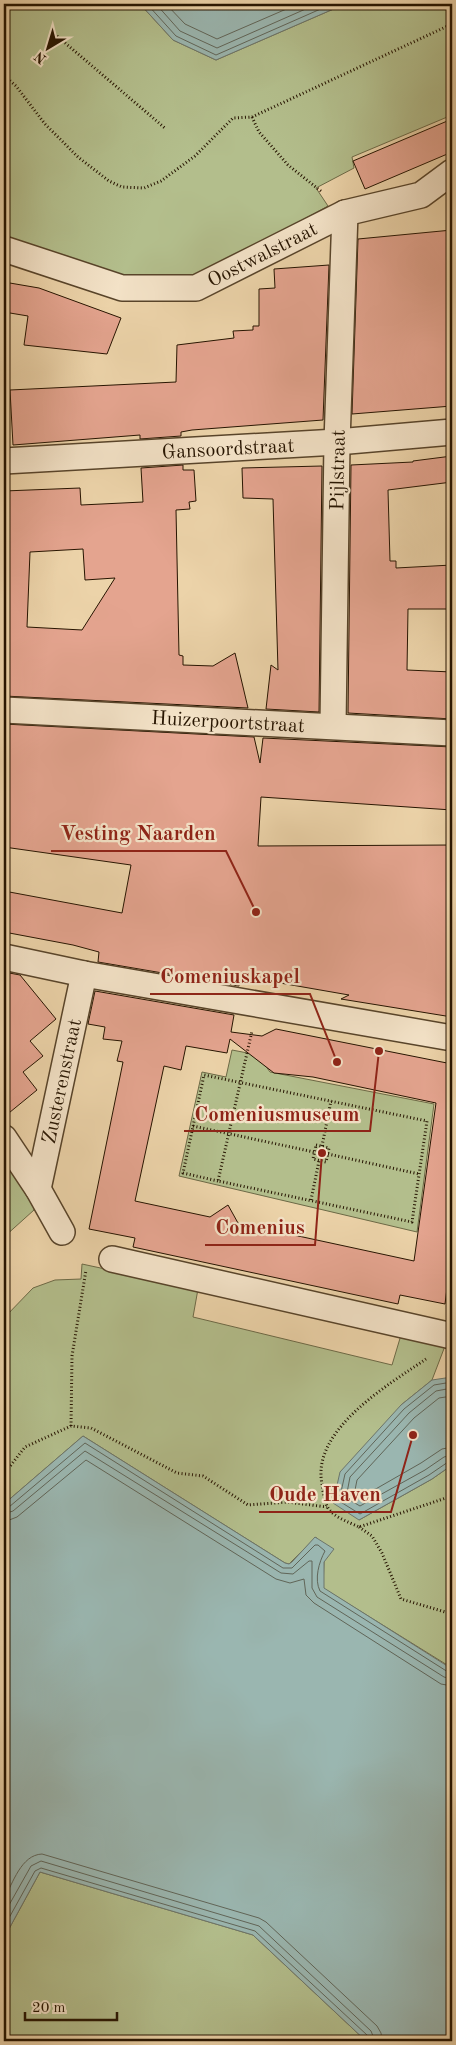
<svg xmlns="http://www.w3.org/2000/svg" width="456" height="2045" viewBox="0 0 456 2045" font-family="'Old Standard TT',serif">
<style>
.green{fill:#b3be8c;stroke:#6c6946}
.water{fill:#9ab6b0;stroke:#6c756a}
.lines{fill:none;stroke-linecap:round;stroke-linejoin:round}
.shore{stroke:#606558;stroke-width:1}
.building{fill:#e4a48f;stroke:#261400;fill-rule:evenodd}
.minor-casing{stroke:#58442a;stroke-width:28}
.path{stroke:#261400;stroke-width:3;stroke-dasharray:1 2.5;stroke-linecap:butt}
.minor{stroke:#f3e2c7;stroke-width:25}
.labels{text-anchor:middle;stroke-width:4.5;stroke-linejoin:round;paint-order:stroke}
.street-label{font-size:20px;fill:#261400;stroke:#f3e2c7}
.leader{fill:none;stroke:#8f2418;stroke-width:2}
.callout-dot{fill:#8f2418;stroke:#f3e2c7;stroke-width:2}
.callout-label{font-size:21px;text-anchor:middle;font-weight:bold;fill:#8f2418;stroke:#f3e2c7;stroke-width:4.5;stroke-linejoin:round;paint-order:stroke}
</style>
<rect width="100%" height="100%" fill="#ecd3a9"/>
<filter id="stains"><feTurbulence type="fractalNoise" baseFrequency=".004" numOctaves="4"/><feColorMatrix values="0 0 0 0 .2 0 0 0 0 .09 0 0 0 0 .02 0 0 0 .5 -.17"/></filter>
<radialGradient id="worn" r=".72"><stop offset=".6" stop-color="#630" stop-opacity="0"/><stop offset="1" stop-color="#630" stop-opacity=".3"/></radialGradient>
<g class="green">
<path d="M 4,4 L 140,4 L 173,40 L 216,60 L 345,4 L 452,4 L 452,115 L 352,157 L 354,168 L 316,188 L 328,206 L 193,280 L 125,281 L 4,235 Z"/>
<path d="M 232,1050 L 258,1055 L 270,1072 L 434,1104 L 417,1232 L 179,1176 L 202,1072 L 226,1077 Z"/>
<path d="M 4,1152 L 34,1196 L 34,1210 L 4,1237 Z"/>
<path d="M 82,1264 L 198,1289 L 193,1317 L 392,1365 L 401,1335 L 445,1346 L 432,1380 L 401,1405 L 359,1520 L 432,1479 L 452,1465 L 452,1668 L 323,1588 L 324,1562 L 316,1537 L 289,1564 L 285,1563 L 83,1436 L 4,1504 L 4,1318 L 33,1288 L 55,1280 L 81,1279 Z"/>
<path d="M 40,1872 L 253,1935 L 366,2041 L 4,2041 L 4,1938 Z"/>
</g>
<g class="water">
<path d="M 140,4 L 345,4 L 216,60 L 173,40 Z"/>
<path d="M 452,1377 L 452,1465 L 432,1479 L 359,1520 L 333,1503 L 340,1472 L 401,1405 L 432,1380 Z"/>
<path d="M 83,1436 L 285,1563 L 289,1564 L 292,1562 L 315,1537 L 334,1549 L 324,1562 L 324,1588 L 452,1669 L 452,2041 L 366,2041 L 253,1935 L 40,1872 L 4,1938 L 4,1504 Z"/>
</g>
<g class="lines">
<g class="shore">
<path d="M 147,4 L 176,36 L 216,55 L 332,4"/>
<path d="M 156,4 L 180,31 L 217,48 L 317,4"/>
<path d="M 166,4 L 185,24 L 217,39 L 298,4"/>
<path d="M 452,1382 L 434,1385 L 404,1409 L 345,1474 L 339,1501 L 360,1514 L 429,1475 L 448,1462 L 452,1461"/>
<path d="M 452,1388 L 436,1391 L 409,1413 L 350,1477 L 346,1498 L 360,1506 L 425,1470 L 444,1457 L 452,1455"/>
<path d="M 452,1396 L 439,1398 L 414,1418 L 357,1480 L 354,1495 L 360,1498 L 421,1463 L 442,1449 L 452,1447"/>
<path d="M 4,1508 L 9,1507 L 85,1443 L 283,1568 L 292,1568 L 315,1545 L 318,1545 L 325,1551 C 319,1562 314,1579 320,1591 L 448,1672 L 452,1673"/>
<path d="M 4,1514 L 13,1511 L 85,1451 L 281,1573 L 293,1574 L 309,1561 L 312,1561 L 312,1588 L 317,1597 L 444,1677 L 452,1679"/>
<path d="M 4,1522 L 17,1517 L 86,1460 L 276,1579 L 290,1583 L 304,1579 L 306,1595 L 314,1603 L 441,1684 L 452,1686"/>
<path d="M 4,1899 C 13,1883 21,1855 42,1854 L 259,1918 L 266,1922 L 377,2026 L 381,2033 L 382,2041"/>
<path d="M 4,1914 L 31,1866 L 41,1861 L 259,1926 L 371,2031 L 375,2041"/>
<path d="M 4,1927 L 35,1871 L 41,1868 L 255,1931 L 367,2035 L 369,2041"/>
</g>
</g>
<g class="building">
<path d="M 452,119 L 452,152 L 365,189 L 353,161 Z"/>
<path d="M 452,230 L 452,406 L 352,414 L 358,239 Z"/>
<path d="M 329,265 L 323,420 L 192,430 L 181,432 L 181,436 L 140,439 L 140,435 L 13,445 L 10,390 L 176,382 L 177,345 L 234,338 L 233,331 L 253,330 L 253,326 L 259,326 L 259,289 L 275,288 L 274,269 Z"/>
<path d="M 4,282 L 39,288 L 121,318 L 107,354 L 24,345 L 28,316 L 4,312 Z"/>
<path d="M 452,456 L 452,482 L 388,490 L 390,561 L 396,561 L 396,568 L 452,565 L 452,609 L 408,609 L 407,670 L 452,672 L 452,719 L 348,713 L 351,465 L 413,462 L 413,461 Z"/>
<path d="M 183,465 L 183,470 L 194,470 L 196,501 L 189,502 L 190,509 L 176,510 L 179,655 L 183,656 L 183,665 L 213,666 L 235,653 L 248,708 L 4,696 L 6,542 L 4,542 L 4,491 L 80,488 L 81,505 L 143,502 L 141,468 ZM 83,549 L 85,580 L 115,578 L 82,630 L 27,627 L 30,552 Z"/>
<path d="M 322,466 L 319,712 L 266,709 L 271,665 L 278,670 L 273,499 L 243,498 L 242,468 Z"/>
<path d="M 4,724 L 254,737 L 260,763 L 263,738 L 452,747 L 452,810 L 261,797 L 258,846 L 452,845 L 452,1017 L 341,999 L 349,995 L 240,976 L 239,986 L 98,962 L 99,952 L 73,945 L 4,932 L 4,891 L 122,913 L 131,865 L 4,847 Z"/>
<path d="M 4,972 L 20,975 L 56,1019 L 30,1041 L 43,1056 L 23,1072 L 37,1090 L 4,1117 Z"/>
<path d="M 95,991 L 234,1015 L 231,1032 L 262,1036 L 276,1029 L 452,1064 L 452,1248 L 445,1304 L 400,1295 L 398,1304 L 133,1247 L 135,1238 L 89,1229 L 123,1062 L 117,1061 L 122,1041 L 103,1039 L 105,1027 L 88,1024 ZM 230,1039 L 274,1073 L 313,1077 L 436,1103 L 414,1261 L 238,1223 L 228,1205 L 210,1217 L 135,1201 L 164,1066 L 181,1070 L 186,1046 L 227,1053 Z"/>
</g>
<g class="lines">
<g class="minor-casing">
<g id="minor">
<path d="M 4,249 L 122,288 L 196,288 L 345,213 L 421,195 L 452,172"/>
<path d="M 4,461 L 337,442 L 452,432"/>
<path d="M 4,710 L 452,733"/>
<path d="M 333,726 L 337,442 L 345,213"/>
<path d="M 4,957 L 84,974 L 452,1038"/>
<path d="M 4,1138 L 38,1189 L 62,1232"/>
<path d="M 38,1189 L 84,974"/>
<path d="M 112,1259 L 452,1336"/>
</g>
</g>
<g class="path">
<path d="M 57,36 L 166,129"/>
<path d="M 4,67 L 7,78"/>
<path d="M 4,77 L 7,78 L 16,86 L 45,124 L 78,157 L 109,181 L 122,187 L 144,188 L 161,181 L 195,156 L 233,118 L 252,117 L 452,24"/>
<path d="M 252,117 L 259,132 L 288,165 L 322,192"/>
<path d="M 193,1126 L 314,1152"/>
<path d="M 316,1145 L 329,1148 L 326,1162 L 313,1159 Z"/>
<path d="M 322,1146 L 331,1101"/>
<path d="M 328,1154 L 419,1174"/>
<path d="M 218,1181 L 183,1173 L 204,1075 L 427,1121 L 412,1222 L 218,1181 L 252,1031"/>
<path d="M 311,1200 L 319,1161"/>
<path d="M 426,1359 C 388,1385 311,1430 322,1484 C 323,1491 324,1500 327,1506 C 332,1517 349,1522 359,1527 L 452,1496"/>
<path d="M 71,1426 L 72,1356 L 86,1270"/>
<path d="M 4,1474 L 25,1447 L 71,1426 L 91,1428 L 177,1473 L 203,1476 L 248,1505 L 287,1502 L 327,1507"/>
<path d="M 359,1527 L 372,1536 L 382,1553 L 401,1599 L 452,1614"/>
</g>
<use href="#minor" class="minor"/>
</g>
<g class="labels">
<g class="street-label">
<text transform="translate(262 254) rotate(-27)" y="7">Oostwalstraat</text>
<text transform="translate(228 448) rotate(-3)" y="7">Gansoordstraat</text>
<text transform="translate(337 470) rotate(-89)" y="7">Pijlstraat</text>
<text transform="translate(228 721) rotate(3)" y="7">Huizerpoortstraat</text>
<text transform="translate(61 1081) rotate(-78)" y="7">Zusterenstraat</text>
</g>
</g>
<path class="leader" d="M256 912L226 851H51M337 1062L310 994H150M379 1051L370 1131H184M322 1153L315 1245H205M413 1435L391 1512H259"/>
<g class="callout-dot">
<circle cx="256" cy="912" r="5"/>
<circle cx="337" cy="1062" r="5"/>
<circle cx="379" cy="1051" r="5"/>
<circle cx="322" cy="1153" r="5"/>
<circle cx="413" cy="1435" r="5"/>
</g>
<g class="callout-label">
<text x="138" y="840">Vesting Naarden</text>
<text x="230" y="983">Comeniuskapel</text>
<text x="277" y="1121">Comeniusmuseum</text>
<text x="260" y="1234">Comenius</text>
<text x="325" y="1501">Oude Haven</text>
</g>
<rect width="456" height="2045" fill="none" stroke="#ecd3a9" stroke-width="20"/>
<rect x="5" y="5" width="446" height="2035" fill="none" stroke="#261400" stroke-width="2.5"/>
<rect x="10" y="10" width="436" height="2025" fill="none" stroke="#261400"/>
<g transform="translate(48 48) rotate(218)" stroke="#f3e2c7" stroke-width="4" paint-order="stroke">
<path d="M0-4L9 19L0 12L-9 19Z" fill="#261400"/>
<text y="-8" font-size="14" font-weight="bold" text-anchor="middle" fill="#261400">N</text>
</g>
<path d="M25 2012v8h92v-8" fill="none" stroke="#261400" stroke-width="2.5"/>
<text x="32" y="2012" font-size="15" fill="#261400" stroke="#f3e2c7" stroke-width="4" paint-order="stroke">20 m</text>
<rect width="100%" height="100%" filter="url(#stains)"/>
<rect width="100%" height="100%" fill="url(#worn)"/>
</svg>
